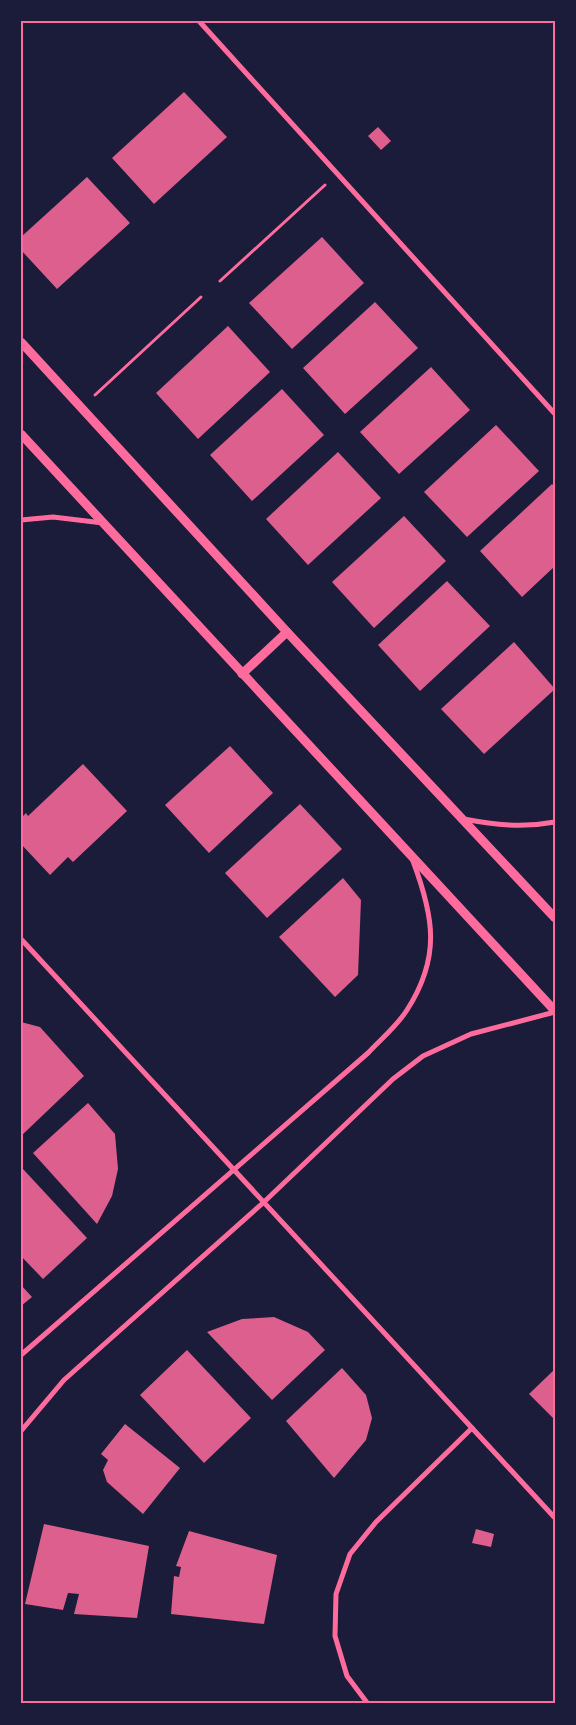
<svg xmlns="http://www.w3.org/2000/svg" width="576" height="1725" viewBox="0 0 576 1725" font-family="Figtree,sans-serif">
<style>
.building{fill:#dd5f8e}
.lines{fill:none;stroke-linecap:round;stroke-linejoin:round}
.path{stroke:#ff6b9d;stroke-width:3}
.minor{stroke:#ff6b9d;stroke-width:5}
.tertiary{stroke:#ff6b9d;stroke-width:9}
.neatline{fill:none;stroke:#ff6b9d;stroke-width:2}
</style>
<rect width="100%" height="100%" fill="#1b1b3a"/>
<g class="building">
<path d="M 184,92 L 227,137 L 154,204 L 112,158 Z"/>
<path d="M 378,127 L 391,141 L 381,150 L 368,136 Z"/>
<path d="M 87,177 L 130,223 L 57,289 L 21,250 L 21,237 Z"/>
<path d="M 322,237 L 364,283 L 292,349 L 249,303 Z"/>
<path d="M 375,302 L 418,348 L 345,414 L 303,368 Z"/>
<path d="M 228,326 L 270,372 L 198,439 L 156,393 Z"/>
<path d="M 431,367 L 470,410 L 399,474 L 360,432 Z"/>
<path d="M 282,389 L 324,435 L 252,501 L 210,455 Z"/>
<path d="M 496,425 L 539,471 L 467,537 L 424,492 Z"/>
<path d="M 338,452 L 381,498 L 308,565 L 266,519 Z"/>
<path d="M 552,484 L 555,487 L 555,566 L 522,597 L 480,551 Z"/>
<path d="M 404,516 L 446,561 L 374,628 L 332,582 Z"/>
<path d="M 447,581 L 490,626 L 420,691 L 378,645 Z"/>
<path d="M 514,642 L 555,689 L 484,754 L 441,709 Z"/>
<path d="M 230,746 L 273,793 L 209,853 L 165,805 Z"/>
<path d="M 83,764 L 127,811 L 73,862 L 68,857 L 50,875 L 21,844 L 21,818 L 26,813 L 28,816 Z"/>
<path d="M 300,804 L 342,849 L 267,918 L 225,873 Z"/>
<path d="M 343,878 L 361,900 L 358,975 L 335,997 L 279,937 Z"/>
<path d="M 21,1022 L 40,1027 L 84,1076 L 21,1136 Z"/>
<path d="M 88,1103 L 115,1134 L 118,1169 L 112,1196 L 97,1224 L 33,1153 Z"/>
<path d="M 23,1169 L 87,1238 L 43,1279 L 21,1256 L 21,1171 Z"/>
<path d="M 21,1285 L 32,1297 L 21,1306 Z"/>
<path d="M 274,1317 L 308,1332 L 325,1350 L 272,1400 L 207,1332 L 242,1319 Z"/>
<path d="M 187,1350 L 251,1418 L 204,1463 L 140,1395 Z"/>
<path d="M 342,1368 L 366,1395 L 372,1418 L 366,1440 L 334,1478 L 286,1421 Z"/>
<path d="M 555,1369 L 555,1420 L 529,1394 Z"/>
<path d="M 125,1424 L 180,1468 L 143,1514 L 107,1482 L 103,1470 L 108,1460 L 101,1454 Z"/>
<path d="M 44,1524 L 149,1546 L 137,1618 L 74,1614 L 79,1594 L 68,1593 L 63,1610 L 25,1604 Z"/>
<path d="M 476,1529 L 494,1534 L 491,1547 L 472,1543 Z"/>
<path d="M 189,1531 L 277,1555 L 264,1624 L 171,1614 L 174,1576 L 179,1577 L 181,1567 L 176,1566 Z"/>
</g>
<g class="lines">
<g class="path">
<path d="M 220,281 L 325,185"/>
<path d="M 95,395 L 201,297"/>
</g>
<g class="minor">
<path d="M 199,21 L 555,414"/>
<path d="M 21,520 L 53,517 L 103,523"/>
<path d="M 464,819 C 495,825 523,828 555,822"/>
<path d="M 21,939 L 555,1518"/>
<path d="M 21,1355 L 368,1053 C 381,1039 397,1026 407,1010 C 441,957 434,917 413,861"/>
<path d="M 21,1431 L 64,1380 L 264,1202 L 393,1079 L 423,1056 L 471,1034 L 555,1012"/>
<path d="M 368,1704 L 347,1676 L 335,1636 L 336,1594 L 350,1554 L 376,1522 L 472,1428"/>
</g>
<g class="tertiary">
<path d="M 21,342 L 287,632 L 555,918"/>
<path d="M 21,434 L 555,1011"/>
<path d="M 242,674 L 287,632"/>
</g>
</g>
<rect width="576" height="1725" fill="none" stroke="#1b1b3a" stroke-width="45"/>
<rect x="22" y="22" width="532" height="1680" class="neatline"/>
</svg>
